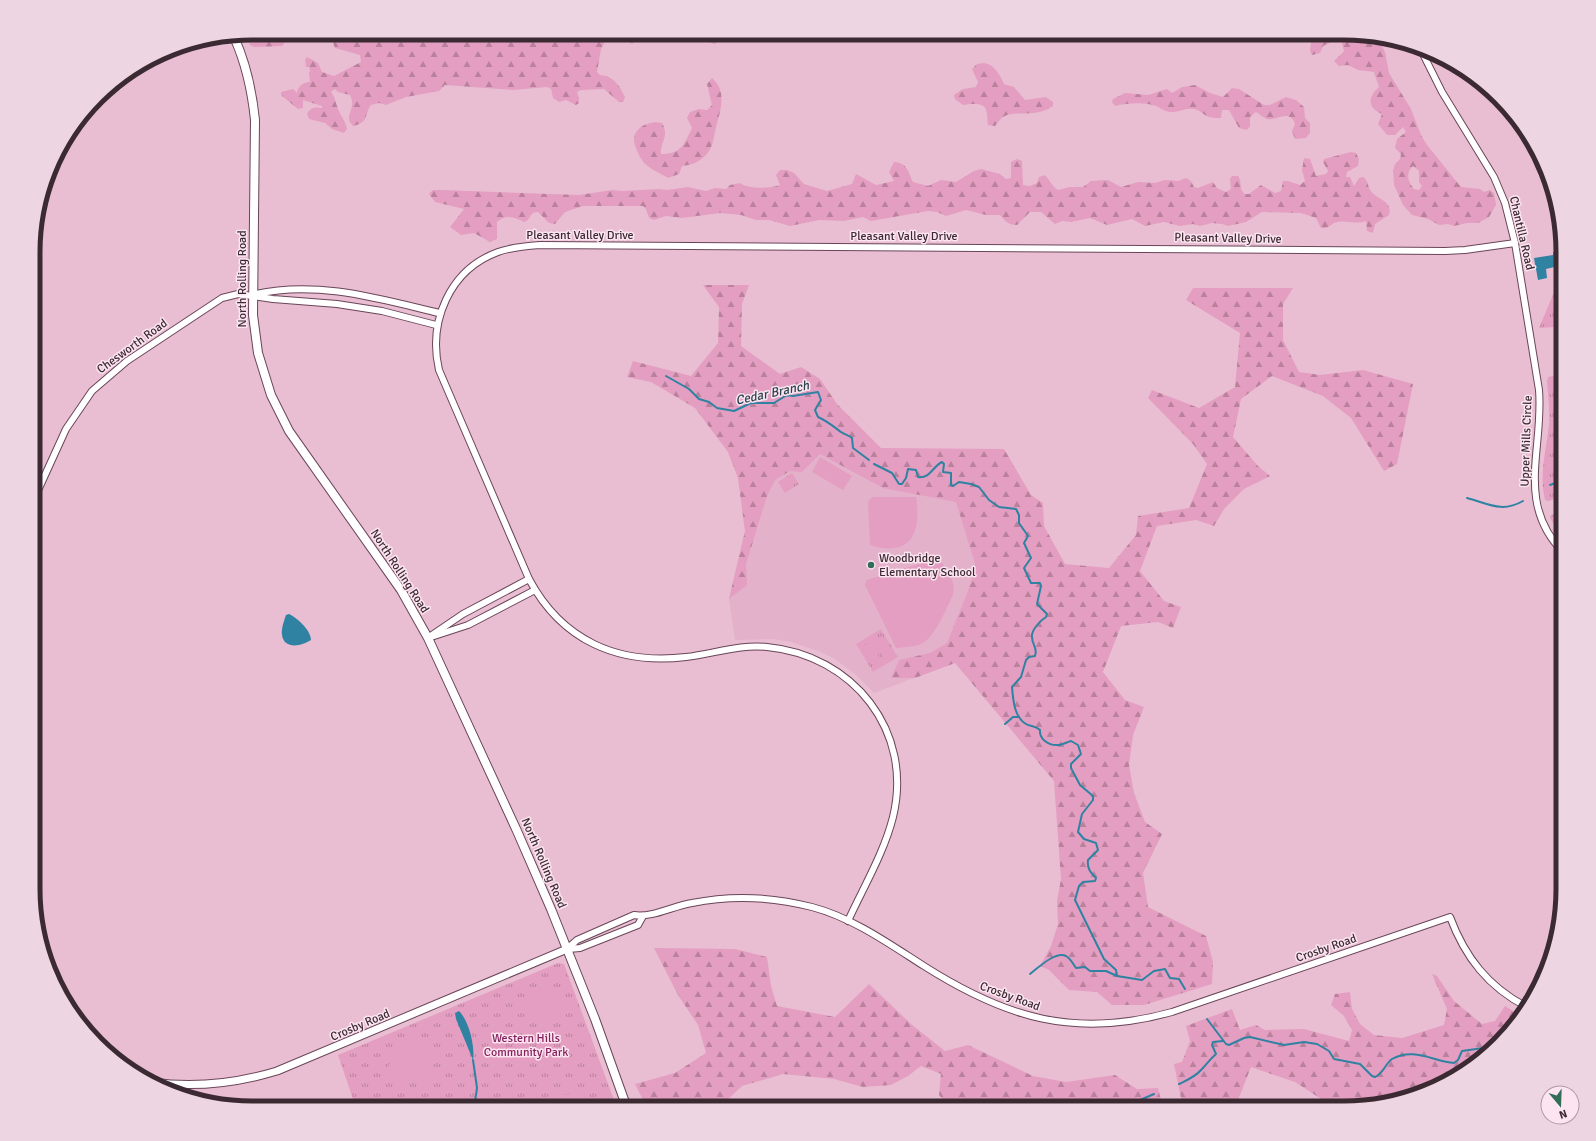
<svg xmlns="http://www.w3.org/2000/svg" width="1596" height="1141" viewBox="0 0 1596 1141" font-family="Signika,sans-serif">
<style>
.built{fill:#e3b1c9}
.forest{fill:url(#forest-firs);fill-rule:evenodd}
.park{fill:url(#park-tufts)}
.pitch{fill:#e49ec1}
.water{fill:#2f82a2}
.lines{fill:none;stroke-linecap:round;stroke-linejoin:round}
.stream{stroke:#2f82a2;stroke-width:2}
.tertiary-casing{stroke:#6a4558;stroke-width:8}
.secondary-casing{stroke:#6a4558;stroke-width:9}
.primary-casing{stroke:#6a4558;stroke-width:10}
.tertiary{stroke:#fff;stroke-width:6}
.secondary{stroke:#fff;stroke-width:7}
.primary{stroke:#fff;stroke-width:8}
.poi-dot{fill:#316d58;stroke:#fce5f0;stroke-width:1.5}
.labels{text-anchor:middle;stroke-width:3;stroke-linejoin:round;paint-order:stroke}
.street-label{font-size:12px;fill:#3b2a32;stroke:#fce5f0}
.poi-label{font-size:12px;fill:#3b2a32;stroke:#fce5f0;text-anchor:start}
.park-label{font-size:12px;fill:#84215d;stroke:#fce5f0}
.water-label{font-size:13px;font-style:italic;fill:#29434e;stroke:#fce5f0}
.rim{fill:none;stroke:#3b2a32;stroke-width:5}
</style>
<defs>
<pattern id="forest-firs" width="22" height="20" patternUnits="userSpaceOnUse"><rect width="22" height="20" fill="#e49ec1"/><path d="M5 1l3.5 6h-7zM16 11l3.5 6h-7z" fill="#ba819d"/></pattern>
<pattern id="park-tufts" width="24" height="20" patternUnits="userSpaceOnUse"><rect width="24" height="20" fill="#e49ec1"/><path d="M3 7l-1-3M5 7V3M7 7l1-3M15 17l-1-3M17 17v-4M19 17l1-3" fill="none" stroke="#ba819d"/></pattern>
</defs>
<rect width="100%" height="100%" fill="#e9bed2"/>
<path class="built" d="M 712,430 L 798,430 L 970,494 L 1008,643 L 874,693 L 855,674 L 833,658 L 818,651 L 791,642 L 773,639 L 735,640 L 729,599 L 745,531 L 738,478 L 728,452 Z"/>
<g class="forest">
<path d="M 252,33 L 295,33 L 289,37 L 282,46 L 254,47 L 250,45 L 246,34 Z"/>
<path d="M 361,33 L 610,33 L 601,49 L 597,72 L 600,75 C 614,76 619,85 625,97 L 623,102 L 619,102 L 604,89 L 581,90 L 577,92 L 579,98 L 579,103 L 576,105 L 566,100 L 559,102 L 553,98 L 551,89 L 547,87 L 513,90 L 445,85 L 439,91 L 406,97 L 386,105 L 379,103 L 371,105 C 363,116 370,122 353,126 C 345,118 351,114 352,105 C 353,103 351,97 350,95 L 338,92 L 335,89 L 331,92 C 335,97 335,100 337,106 C 339,114 346,121 347,129 L 344,133 L 332,129 L 325,123 L 309,119 L 307,114 C 311,107 315,107 322,108 L 322,106 L 303,100 L 303,108 L 298,109 L 282,96 L 281,92 L 293,89 L 297,93 C 298,86 303,82 310,82 L 309,73 L 310,70 L 309,67 L 306,67 L 305,60 L 307,57 L 318,63 L 322,72 L 334,76 L 361,62 L 360,55 L 335,48 L 333,43 L 335,39 Z"/>
<path d="M 626,33 L 645,33 L 632,44 L 627,41 Z"/>
<path d="M 706,33 L 719,33 L 717,43 L 714,44 L 709,42 Z"/>
<path d="M 911,33 L 943,33 L 938,40 L 934,40 L 926,33 Z"/>
<path d="M 1358,33 L 1378,38 L 1385,52 L 1389,73 L 1411,109 L 1421,135 L 1427,145 L 1461,187 L 1480,189 L 1484,192 L 1490,190 L 1494,193 L 1496,205 L 1489,217 L 1478,223 L 1467,223 L 1454,226 L 1448,224 L 1439,225 L 1428,219 L 1412,215 L 1403,205 L 1394,185 L 1393,171 L 1395,164 L 1400,159 L 1401,154 L 1395,148 L 1397,139 L 1406,132 L 1403,127 L 1395,135 L 1387,135 L 1378,124 L 1382,114 C 1368,108 1367,97 1379,87 L 1374,72 L 1358,70 L 1348,65 L 1339,66 L 1334,61 L 1344,51 L 1341,40 L 1338,39 L 1323,46 L 1320,53 L 1312,55 L 1310,51 L 1311,42 L 1304,40 L 1301,34 ZM 1413,166 L 1419,171 L 1419,182 L 1422,186 L 1419,190 L 1414,189 C 1408,182 1405,173 1413,166 Z"/>
<path d="M 984,63 C 995,65 1000,75 1004,84 L 1014,87 L 1025,100 L 1046,97 L 1053,102 L 1053,106 C 1034,119 1016,109 1003,117 C 1000,119 997,124 995,126 L 988,125 C 987,121 988,119 987,115 C 987,101 973,104 963,105 L 955,99 L 954,95 L 963,89 L 976,87 L 978,82 L 972,69 L 977,64 Z"/>
<path d="M 712,78 C 728,92 720,111 716,128 C 713,139 713,149 704,157 C 697,163 691,165 682,166 L 679,174 L 668,178 C 660,173 647,168 642,160 C 639,156 634,145 634,140 C 634,126 652,120 662,123 C 670,137 660,141 661,154 C 682,154 684,144 692,128 L 687,118 L 690,112 L 699,109 L 707,110 L 712,105 L 707,84 Z"/>
<path d="M 1195,85 L 1210,93 L 1223,97 L 1232,88 L 1239,89 L 1264,105 L 1270,105 L 1286,97 L 1296,100 L 1304,107 L 1305,118 L 1310,123 L 1310,133 L 1306,138 L 1295,139 L 1292,131 L 1295,124 C 1290,108 1276,121 1267,119 C 1264,118 1259,114 1256,112 L 1250,117 L 1250,126 L 1247,130 L 1239,128 L 1229,110 L 1222,110 L 1221,118 C 1202,119 1203,109 1192,109 C 1185,108 1178,113 1170,112 C 1166,112 1160,108 1156,106 C 1143,102 1128,103 1115,106 L 1112,102 L 1113,99 L 1125,93 L 1148,95 L 1167,89 L 1172,93 L 1182,87 Z"/>
<path d="M 1351,152 L 1356,153 L 1359,159 L 1358,166 L 1347,172 L 1346,177 L 1350,177 L 1354,186 L 1359,178 L 1363,177 C 1369,181 1367,186 1371,191 C 1377,200 1393,200 1389,215 L 1375,224 L 1373,233 L 1367,231 L 1366,221 C 1356,225 1348,220 1338,222 C 1330,223 1329,230 1321,228 L 1316,218 L 1301,213 L 1262,212 L 1246,222 L 1228,226 L 1222,224 L 1212,223 L 1200,226 L 1193,224 L 1180,226 L 1164,222 L 1145,226 L 1132,219 L 1107,225 L 1090,218 L 1071,222 L 1062,221 L 1055,224 L 1041,212 L 1030,212 L 1017,225 C 1008,225 1005,221 1000,215 L 986,215 L 966,210 L 946,216 L 937,212 L 928,211 L 871,221 L 863,217 L 844,221 L 819,220 L 790,226 L 769,220 L 756,220 L 741,215 L 720,213 L 682,218 L 666,216 L 654,220 L 649,218 L 646,209 L 643,206 L 583,206 L 565,212 L 555,224 L 549,223 L 538,212 C 532,212 531,215 528,220 L 524,222 C 514,217 506,214 497,222 L 497,239 L 490,242 L 474,233 L 461,235 L 450,227 L 464,209 L 435,202 L 429,194 L 433,190 L 442,190 L 579,195 L 612,190 L 622,191 L 659,189 L 667,190 L 688,187 L 706,191 L 715,188 L 726,189 L 730,185 L 740,183 C 749,189 769,189 780,185 L 776,175 L 780,170 L 787,170 L 794,173 L 804,184 L 827,191 L 852,184 L 856,174 L 876,185 L 894,181 L 889,172 L 894,162 C 908,163 908,172 913,182 L 928,186 L 941,180 L 956,182 L 974,171 L 981,169 L 1000,174 L 1006,179 L 1011,178 L 1011,162 L 1017,159 L 1022,161 L 1023,185 L 1030,186 L 1037,183 L 1039,177 L 1045,175 C 1050,181 1052,186 1058,190 L 1070,187 L 1083,187 L 1091,181 L 1108,180 L 1121,187 L 1138,182 L 1155,183 L 1165,180 L 1178,181 L 1186,178 L 1191,181 L 1194,187 L 1198,188 L 1213,182 L 1217,188 L 1226,192 L 1231,189 L 1230,179 L 1232,176 L 1238,176 C 1243,182 1238,189 1245,194 L 1249,194 L 1261,185 L 1275,193 L 1281,191 L 1283,181 L 1288,181 L 1300,185 L 1305,181 L 1302,170 L 1304,158 L 1310,159 L 1316,176 L 1326,174 L 1328,171 L 1323,162 L 1324,159 Z"/>
<path d="M 703,285 L 749,285 L 742,304 L 741,346 L 780,374 L 801,367 L 820,379 L 837,404 L 881,448 L 1004,449 L 1031,495 L 1043,503 L 1044,526 L 1065,564 L 1109,568 L 1136,535 L 1138,516 L 1189,508 L 1207,464 L 1193,444 L 1148,398 L 1152,390 L 1199,408 L 1235,387 L 1240,333 L 1186,300 L 1193,288 L 1293,288 L 1283,304 L 1283,340 L 1299,372 L 1320,375 L 1363,370 L 1413,384 L 1397,464 L 1384,471 L 1351,418 L 1323,396 L 1272,376 L 1241,399 L 1233,437 L 1258,466 L 1270,476 L 1244,489 L 1224,509 L 1214,526 L 1196,520 L 1157,526 L 1140,571 L 1164,601 L 1181,607 L 1173,628 L 1158,622 L 1121,626 L 1103,672 L 1125,700 L 1144,707 L 1133,735 L 1129,765 L 1134,793 L 1145,822 L 1162,834 L 1143,873 L 1148,907 L 1206,936 L 1213,962 L 1212,984 L 1144,1005 L 1112,1005 L 1097,992 L 1069,990 L 1049,970 L 1040,966 L 1051,946 L 1058,924 L 1057,901 L 1061,879 L 1054,781 L 955,663 L 915,678 L 891,678 L 899,660 L 930,653 L 947,643 L 966,596 L 976,567 L 956,502 L 883,488 L 820,454 L 802,472 L 790,471 L 775,480 L 767,496 L 746,564 L 747,585 L 729,599 L 745,531 L 738,478 L 728,452 L 695,408 L 651,382 L 627,377 L 633,361 L 691,376 L 718,343 L 719,307 Z"/>
<path d="M 654,948 L 735,949 L 767,957 L 771,986 L 777,1006 L 835,1017 L 869,984 L 911,1024 L 945,1051 L 968,1045 L 1033,1076 L 1066,1082 L 1115,1075 L 1137,1089 L 1158,1088 L 1163,1108 L 971,1108 L 959,1104 L 947,1105 L 939,1095 L 941,1074 L 921,1066 L 908,1076 L 891,1085 L 863,1087 L 834,1079 L 783,1074 L 742,1086 L 725,1102 C 709,1102 693,1100 677,1103 C 667,1104 658,1108 647,1108 L 635,1084 L 675,1073 L 706,1053 L 698,1025 L 678,995 Z"/>
<path d="M 1432,974 L 1437,976 L 1454,1001 L 1482,1024 L 1495,1021 L 1505,1006 L 1521,1016 C 1499,1054 1443,1088 1401,1100 C 1383,1106 1351,1108 1331,1108 L 1329,1104 L 1295,1082 L 1251,1067 L 1235,1108 L 1183,1108 L 1174,1064 L 1182,1062 L 1190,1041 L 1186,1026 L 1232,1009 L 1240,1030 L 1256,1025 L 1265,1030 L 1304,1029 L 1349,1041 L 1352,1030 L 1344,1016 L 1331,1005 L 1335,994 L 1350,992 L 1352,1009 L 1360,1024 L 1374,1035 L 1402,1038 L 1444,1025 L 1447,1009 Z"/>
</g>
<g class="park">
<path d="M 1563,271 L 1563,322 L 1555,327 L 1539,328 Z"/>
<path d="M 1563,375 L 1563,497 L 1548,501 L 1545,500 C 1539,475 1546,450 1549,425 C 1550,410 1548,396 1547,381 L 1548,377 Z"/>
<path d="M 35,455 L 40,457 L 42,461 L 35,478 Z"/>
<path d="M 792,473 L 799,484 L 785,493 L 778,482 Z"/>
<path d="M 1563,512 L 1563,539 L 1550,518 L 1551,515 Z"/>
<path d="M 881,629 L 898,657 L 873,672 L 856,644 Z"/>
<path d="M 558,963 L 564,964 L 617,1108 L 356,1108 L 338,1055 Z"/>
</g>
<g class="pitch">
<path d="M 820,457 L 852,476 L 843,490 L 812,472 Z"/>
<path d="M 872,497 L 916,497 C 922,533 910,558 870,545 L 868,502 Z"/>
<path d="M 938,558 C 947,570 958,582 952,597 C 946,609 934,639 921,644 C 914,647 904,647 896,648 L 865,585 L 867,580 Z"/>
<path d="M 882,636 L 892,654 L 884,659 L 873,641 Z"/>
<path d="M 871,642 L 881,660 L 873,665 L 862,647 Z"/>
<path d="M 545,986 L 550,987 L 564,1008 C 563,1010 562,1014 560,1016 C 551,1024 534,1025 526,1016 C 523,1012 522,1006 521,1001 Z"/>
<path d="M 413,1041 L 435,1058 C 431,1090 405,1089 388,1066 L 407,1042 Z"/>
<path d="M 570,1093 L 580,1093 L 590,1096 L 590,1108 L 552,1108 L 555,1101 Z"/>
</g>
<g class="water">
<path d="M 1557,251 L 1559,266 L 1546,269 L 1547,278 L 1538,280 L 1534,258 L 1553,255 L 1553,252 Z"/>
<path d="M 289,614 C 297,618 311,630 311,640 C 302,646 284,650 282,635 C 281,629 284,621 286,615 Z"/>
<path d="M 459,1011 C 469,1021 475,1046 473,1060 L 456,1019 L 455,1013 Z"/>
</g>
<g class="lines">
<g class="stream">
<path d="M 666,376 L 689,389 L 699,399 L 709,402 L 717,408 L 734,411 L 751,403 L 774,403 L 787,395 L 793,396 L 818,392 L 821,400 L 815,410 L 818,417 C 827,421 833,426 841,432 C 845,435 849,435 852,438 L 853,448 L 869,460"/>
<path d="M 874,464 L 892,473 L 899,484 L 902,484 L 906,478 L 908,469 L 916,470 L 918,477 C 930,479 933,466 942,462 L 944,464 L 943,472 L 951,473 L 951,485 L 953,486 L 959,482 L 971,484 L 979,487 L 989,500 L 999,507 L 1016,509 L 1019,515 L 1019,523 L 1028,536 L 1024,543 L 1031,558 L 1024,568 L 1031,583 L 1040,583 L 1041,586 L 1037,604 L 1047,614 L 1046,617 C 1041,620 1031,630 1032,637 C 1032,645 1038,648 1035,656 L 1029,657 L 1026,660 L 1021,677 L 1012,687 C 1013,699 1014,717 1026,724 C 1031,727 1035,725 1040,730 C 1039,739 1049,746 1058,745 C 1062,745 1067,742 1071,741 L 1078,745 L 1081,754 L 1071,764 L 1071,768 L 1080,785 L 1093,796 L 1093,800 L 1082,814 L 1078,832 L 1084,839 L 1096,843 L 1098,850 L 1088,860 C 1087,868 1090,872 1096,878 L 1095,881 L 1083,882 L 1079,886 L 1075,900 L 1104,959 L 1116,970 L 1117,976 L 1142,980 L 1154,971 L 1165,969 L 1170,978 L 1179,979 L 1185,989"/>
<path d="M 1550,485 L 1563,480"/>
<path d="M 1467,498 C 1489,504 1502,513 1523,501"/>
<path d="M 1005,724 L 1013,717 L 1019,717"/>
<path d="M 1030,974 C 1038,968 1055,951 1066,956 C 1071,959 1073,964 1076,968 L 1085,967 L 1090,971 L 1106,971 L 1117,976"/>
<path d="M 1207,1019 L 1226,1044 L 1229,1045 L 1244,1038 L 1250,1037 L 1284,1045 L 1304,1042 L 1317,1044 L 1329,1051 L 1334,1059 L 1360,1064 L 1372,1076 L 1375,1077 C 1384,1073 1385,1064 1392,1059 C 1413,1047 1433,1061 1454,1063 L 1458,1060 L 1462,1051 L 1483,1048 L 1492,1049"/>
<path d="M 473,1060 L 477,1088 L 474,1108"/>
<path d="M 1179,1084 C 1187,1080 1195,1077 1201,1070 C 1207,1064 1209,1060 1216,1054 L 1212,1045 L 1213,1042 L 1223,1041"/>
<path d="M 1108,1108 L 1113,1105 L 1131,1104 L 1154,1094"/>
</g>
<g class="tertiary-casing">
<g id="tertiary">
<path d="M 1420,48 L 1442,92 L 1494,177 L 1505,203 L 1515,243 L 1539,390 C 1544,448 1515,503 1563,552"/>
<path d="M 256,294 C 317,280 380,299 439,313"/>
<path d="M 35,497 L 66,429 L 92,391 L 127,361 L 222,298 L 238,294 L 273,299 L 337,304 L 382,311 L 436,325"/>
<path d="M 432,635 L 463,614 L 529,579"/>
<path d="M 428,638 L 468,625 L 535,590"/>
<path d="M 848,921 C 863,888 884,853 893,817 C 914,731 853,655 767,647 C 740,644 713,654 686,657 C 618,665 562,641 529,579 L 439,370 C 428,322 449,270 498,252 C 512,247 526,246 540,245 L 1445,251 L 1465,250 L 1515,243"/>
<path d="M 567,949 L 577,940 L 634,915 C 652,918 673,906 692,903 C 731,895 773,897 812,907 C 853,918 888,943 924,966 C 1006,1018 1075,1039 1172,1012 L 1450,917 C 1465,957 1488,987 1527,1007"/>
<path d="M 568,949 L 580,948 L 638,925 L 643,916"/>
</g>
</g>
<g class="secondary-casing">
<path id="secondary" d="M 152,1082 C 194,1088 237,1083 277,1071 L 567,949"/>
</g>
<g class="primary-casing">
<path id="primary" d="M 234,37 C 246,63 252,91 255,120 L 253,315 L 258,353 L 271,395 L 289,431 L 401,590 L 428,638 L 517,831 L 551,909 L 595,1019 L 627,1108"/>
</g>
<use href="#tertiary" class="tertiary"/>
<use href="#secondary" class="secondary"/>
<use href="#primary" class="primary"/>
</g>
<circle class="poi-dot" cx="871" cy="565" r="4"/>
<g class="labels">
<g class="street-label">
<text transform="translate(1522 233) rotate(77)" y="4">Chantilla Road</text>
<text x="580" y="239">Pleasant Valley Drive</text>
<text x="904" y="240">Pleasant Valley Drive</text>
<text transform="translate(1228 238) rotate(1)" y="4">Pleasant Valley Drive</text>
<text transform="translate(242 279) rotate(-90)" y="4">North Rolling Road</text>
<text transform="translate(132 346) rotate(-36)" y="4">Chesworth Road</text>
<text transform="translate(1526 441) rotate(-88)" y="4">Upper Mills Circle</text>
<text transform="translate(400 571) rotate(57)" y="4">North Rolling Road</text>
<text transform="translate(544 863) rotate(67)" y="4">North Rolling Road</text>
<text transform="translate(1326 948) rotate(-19)" y="4">Crosby Road</text>
<text transform="translate(1010 996) rotate(20)" y="4">Crosby Road</text>
<text transform="translate(360 1025) rotate(-23)" y="4">Crosby Road</text>
</g>
<g class="poi-label">
<text x="879" y="562">Woodbridge<tspan x="879" dy="14">Elementary School</tspan></text>
</g>
<g class="park-label">
<text x="526" y="1042">Western Hills<tspan x="526" dy="14">Community Park</tspan></text>
</g>
<g class="water-label">
<text transform="translate(772 392) rotate(-12)" y="5">Cedar Branch</text>
</g>
</g>
<path d="M0 0H1596V1141H0ZM252 40H1344A212 212 0 0 1 1556 252V889A212 212 0 0 1 1344 1101H252A212 212 0 0 1 40 889V252A212 212 0 0 1 252 40Z" fill="#edd6e1" fill-rule="evenodd"/>
<path class="rim" d="M252 40H1344A212 212 0 0 1 1556 252V889A212 212 0 0 1 1344 1101H252A212 212 0 0 1 40 889V252A212 212 0 0 1 252 40Z"/>
<g transform="translate(1560 1105) rotate(161)"><circle r="19" fill="#fce5f0" stroke="#af9aa4"/>
<path d="M0-3L7 15L0 10L-7 15Z" fill="#316d58"/>
<text y="-6" font-size="11" font-weight="bold" text-anchor="middle" fill="#3b2a32">N</text>
</g>
</svg>
